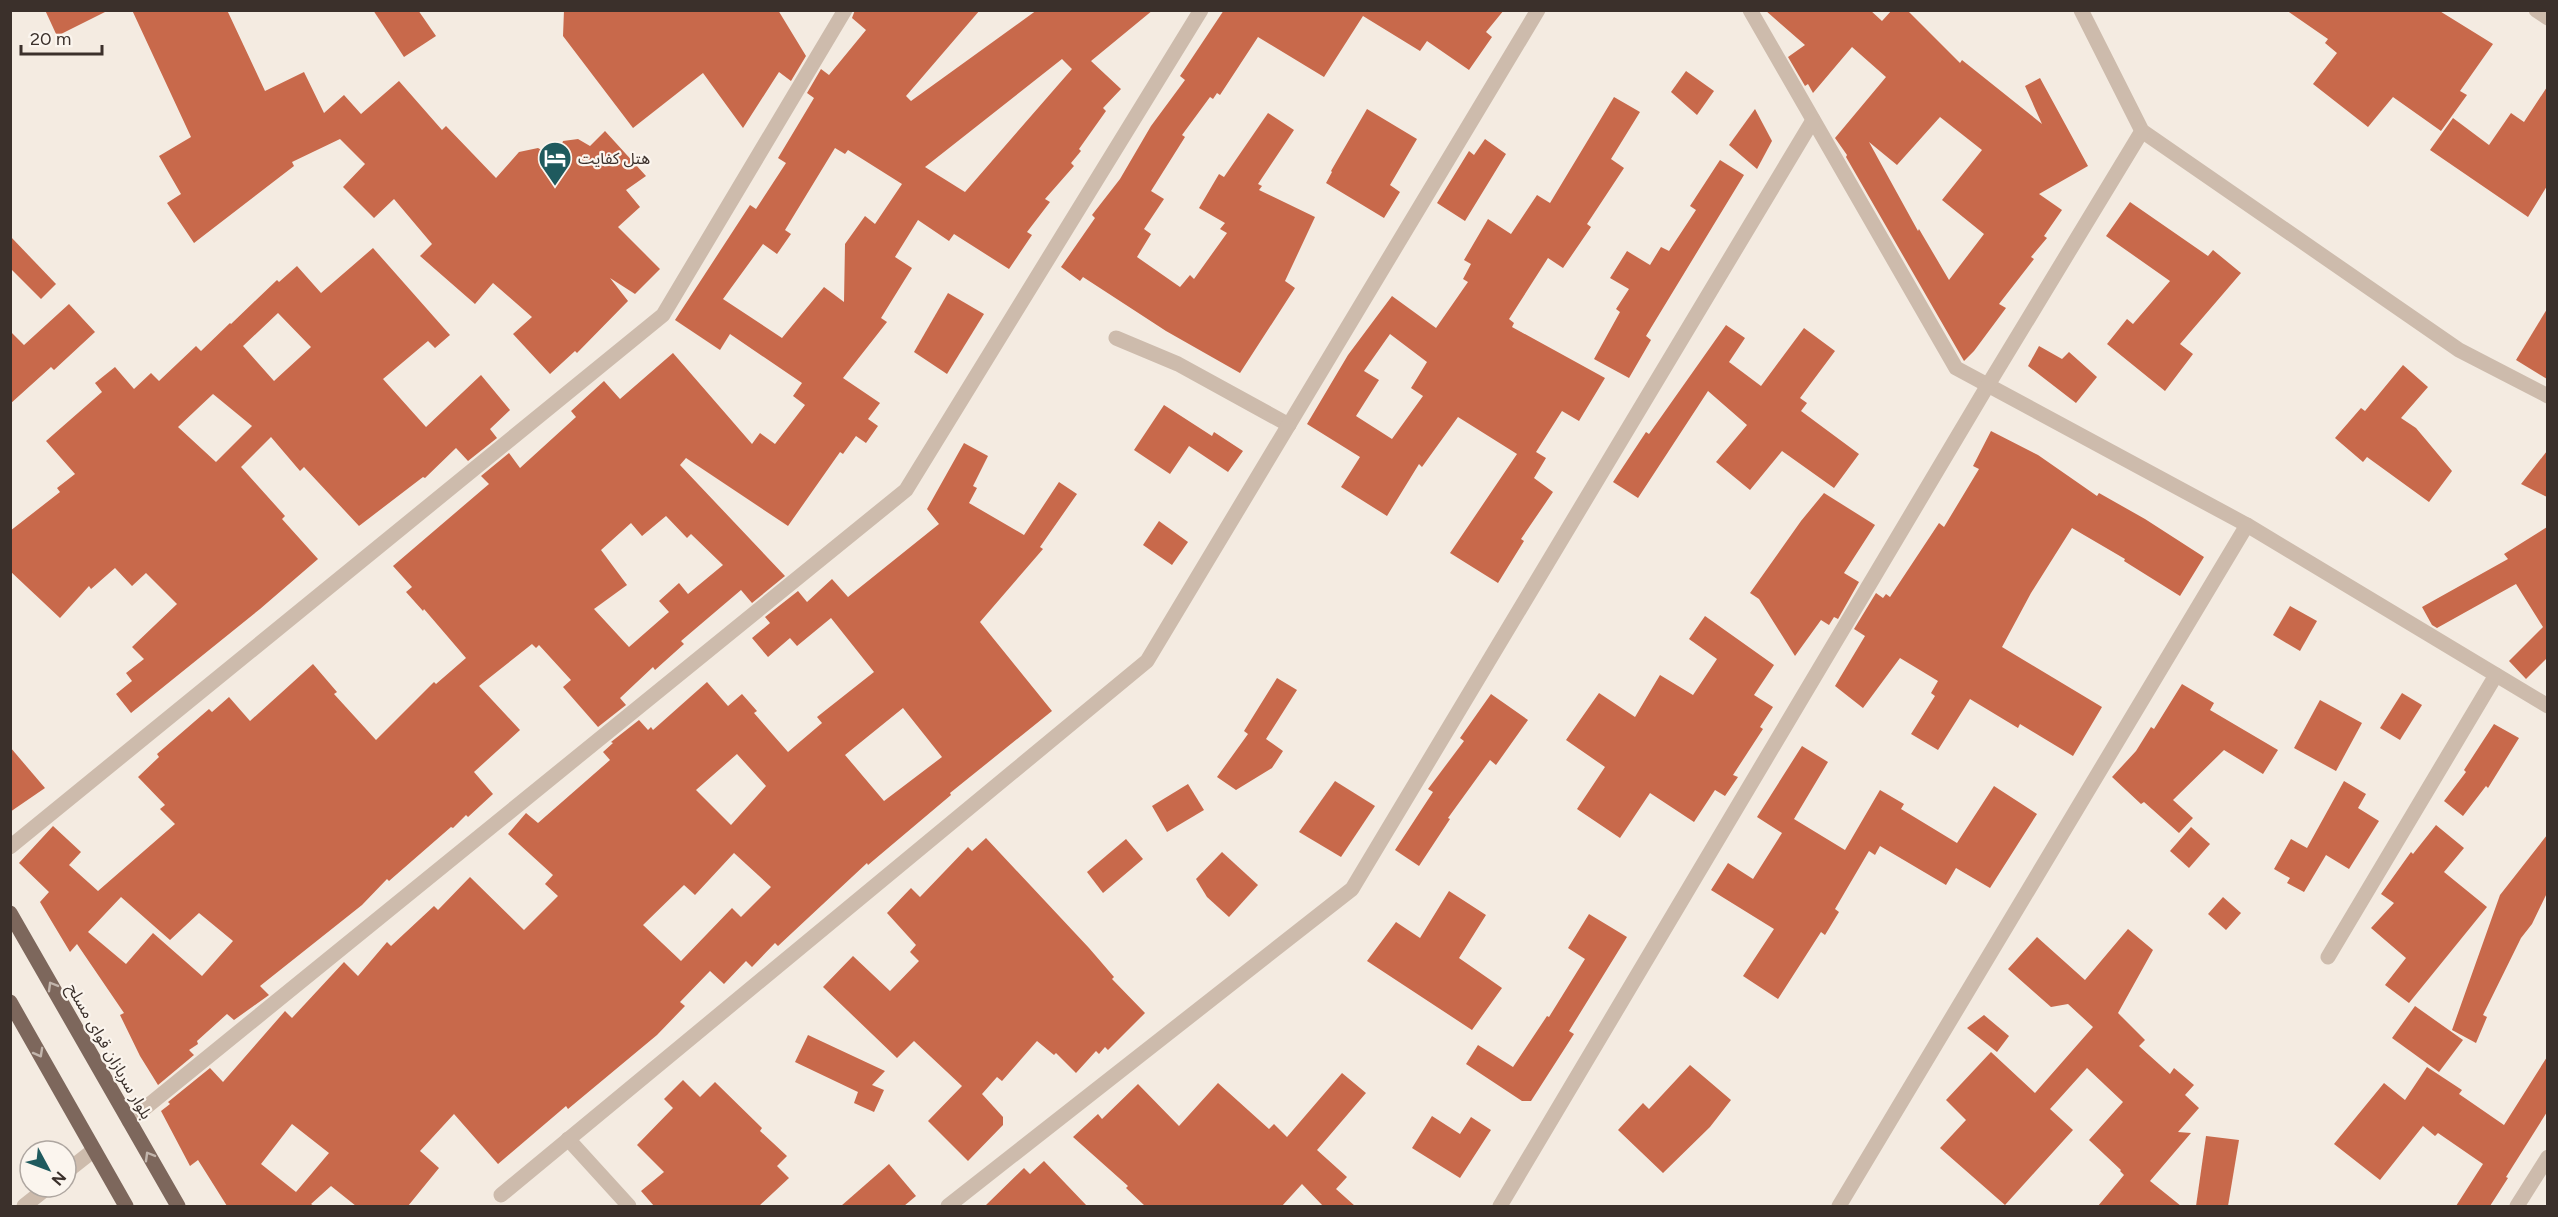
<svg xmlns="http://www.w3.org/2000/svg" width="2558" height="1217" viewBox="0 0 2558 1217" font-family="Figtree,'Noto Sans Arabic',sans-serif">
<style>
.building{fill:#c8694b;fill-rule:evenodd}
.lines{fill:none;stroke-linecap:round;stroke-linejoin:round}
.minor{stroke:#cdbbac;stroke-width:15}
.major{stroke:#7d675c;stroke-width:15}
.oneway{stroke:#c2b5ac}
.labels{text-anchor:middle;stroke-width:4.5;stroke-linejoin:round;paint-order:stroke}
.poi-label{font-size:16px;fill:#3b302b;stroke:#fbf5ee;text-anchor:start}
.street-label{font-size:16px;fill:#3b302b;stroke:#fbf5ee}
</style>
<rect width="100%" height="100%" fill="#f4ebe1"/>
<g class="building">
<path d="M 45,10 L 109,10 L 57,36 Z"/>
<path d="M 132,10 L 227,10 L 265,91 L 304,72 L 324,113 L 344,95 L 361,114 L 399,81 L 442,130 L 446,126 L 496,178 L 519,152 L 538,148 L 557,159 L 563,141 L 578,139 L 590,146 L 605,131 L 646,176 L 626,190 L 640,207 L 618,227 L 660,269 L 635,294 L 610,278 L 628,301 L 577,353 L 575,351 L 550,374 L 513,334 L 532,317 L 493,283 L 475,304 L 420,256 L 432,244 L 394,199 L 374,218 L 343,187 L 365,164 L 340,139 L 292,162 L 294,166 L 194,243 L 167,203 L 181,194 L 159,156 L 191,137 Z"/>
<path d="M 373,10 L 418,10 L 436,36 L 404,57 Z"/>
<path d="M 564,10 L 778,10 L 806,56 L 791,81 L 779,72 L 743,128 L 703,73 L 633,128 L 563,36 Z"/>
<path d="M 855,10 L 980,10 L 906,96 L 911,101 L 1037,10 L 1153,10 L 1091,61 L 1121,89 L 1103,108 L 1106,111 L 1079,149 L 1081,151 L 1071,163 L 1074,166 L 1045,199 L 1050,202 L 1027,232 L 1032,235 L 1009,269 L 954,234 L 949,241 L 918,220 L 895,257 L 912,268 L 881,318 L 887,322 L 843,378 L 880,403 L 868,419 L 878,426 L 866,443 L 856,436 L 843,454 L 840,452 L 788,526 L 686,458 L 680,465 L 785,576 L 752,603 L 741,590 L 681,641 L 684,644 L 655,670 L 653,667 L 620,698 L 626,705 L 598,727 L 563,687 L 571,680 L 539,645 L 536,648 L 532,644 L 479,686 L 520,730 L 474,772 L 493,794 L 468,817 L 466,815 L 453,828 L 451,827 L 389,881 L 387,879 L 362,905 L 260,986 L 269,995 L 234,1020 L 227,1014 L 197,1041 L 198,1044 L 189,1050 L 194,1055 L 158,1085 L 140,1056 L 120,1015 L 124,1013 L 77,944 L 70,952 L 40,902 L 49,892 L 19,863 L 53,826 L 81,852 L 69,865 L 98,891 L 175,824 L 160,809 L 165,805 L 138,777 L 159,757 L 157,754 L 209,709 L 212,712 L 229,697 L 250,721 L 313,664 L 337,692 L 334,694 L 376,740 L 434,682 L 436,684 L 466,658 L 424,609 L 423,611 L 406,592 L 412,587 L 393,566 L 489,484 L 481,476 L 509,453 L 520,468 L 576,417 L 571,411 L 604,381 L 620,399 L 673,353 L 752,444 L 760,433 L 775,444 L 805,405 L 793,396 L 802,383 L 730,334 L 720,350 L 675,320 L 750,205 L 756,209 L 786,163 L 778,158 L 814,98 L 807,93 L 821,69 L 829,75 L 866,30 L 852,18 ZM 1062,59 L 1072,69 L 965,192 L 925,167 ZM 835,148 L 845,154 L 848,150 L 902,184 L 875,224 L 865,216 L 845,244 L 844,302 L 824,287 L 782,338 L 723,299 L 763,244 L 777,254 L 791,234 L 785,230 ZM 666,516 L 687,538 L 691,534 L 723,565 L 688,594 L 679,583 L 659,601 L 669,612 L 629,647 L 594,609 L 627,585 L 601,550 L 631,523 L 642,536 ZM 121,897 L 170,940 L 199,913 L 233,941 L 202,976 L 153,933 L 126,964 L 88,932 Z"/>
<path d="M 1224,10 L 1504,10 L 1486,32 L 1492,37 L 1469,70 L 1427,41 L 1420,51 L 1363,16 L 1324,77 L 1258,37 L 1220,95 L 1217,93 L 1213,99 L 1210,97 L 1182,135 L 1185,137 L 1151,191 L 1164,199 L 1144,229 L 1151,234 L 1137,257 L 1180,287 L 1190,275 L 1194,279 L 1227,233 L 1220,229 L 1225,223 L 1199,208 L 1219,174 L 1224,177 L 1268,113 L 1294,130 L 1258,184 L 1262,186 L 1259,190 L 1315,217 L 1285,281 L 1295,288 L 1240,373 L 1166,331 L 1083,277 L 1080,281 L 1061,267 L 1095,218 L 1092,215 L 1120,179 L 1151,126 L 1185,80 L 1180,76 Z"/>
<path d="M 1765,10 L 1870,10 L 1882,21 L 1892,10 L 1907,10 L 1960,63 L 1962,60 L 2042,124 L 2025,86 L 2040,78 L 2088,166 L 2039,194 L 2062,210 L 2044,236 L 2047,238 L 2031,257 L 2034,259 L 1999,304 L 2006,308 L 1974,351 L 1964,361 L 1846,157 L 1847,155 L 1835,138 L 1886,77 L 1852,47 L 1813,93 L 1808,84 L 1805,86 L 1788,57 L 1805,45 ZM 1940,117 L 1982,150 L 1942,200 L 1984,234 L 1949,280 L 1919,229 L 1918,231 L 1869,142 L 1897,165 Z"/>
<path d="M 2286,10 L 2438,10 L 2493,44 L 2460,91 L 2467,95 L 2441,131 L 2393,97 L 2368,127 L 2313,84 L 2337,53 L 2325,43 L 2328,39 Z"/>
<path d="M 1686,71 L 1714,91 L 1697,115 L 1671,92 Z"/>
<path d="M 2547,87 L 2547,186 L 2528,217 L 2430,150 L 2453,118 L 2489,145 L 2511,113 L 2524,122 Z"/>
<path d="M 1614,97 L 1640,112 L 1611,159 L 1624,168 L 1587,224 L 1591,227 L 1563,268 L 1548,258 L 1509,319 L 1514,323 L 1512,327 L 1605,378 L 1579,421 L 1562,411 L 1536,452 L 1546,458 L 1534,478 L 1553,492 L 1521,539 L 1524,541 L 1498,583 L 1450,553 L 1517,454 L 1458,417 L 1422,467 L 1419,464 L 1387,516 L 1341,487 L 1360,457 L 1307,424 L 1348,355 L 1392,296 L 1436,328 L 1468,282 L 1463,279 L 1471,264 L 1464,260 L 1488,219 L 1511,234 L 1537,195 L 1550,203 ZM 1390,334 L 1427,362 L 1411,388 L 1423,396 L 1392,439 L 1356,416 L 1379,380 L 1364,371 Z"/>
<path d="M 1367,109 L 1417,139 L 1390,185 L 1400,192 L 1384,218 L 1326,183 L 1332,172 L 1331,171 Z"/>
<path d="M 1755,109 L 1772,141 L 1757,169 L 1729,145 Z"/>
<path d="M 1485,139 L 1506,154 L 1465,221 L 1437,203 L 1469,151 L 1474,155 Z"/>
<path d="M 1720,160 L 1744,175 L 1646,336 L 1651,340 L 1629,378 L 1594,359 L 1620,312 L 1616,309 L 1629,289 L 1610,278 L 1627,251 L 1650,265 L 1661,247 L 1669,251 L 1696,210 L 1690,206 Z"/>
<path d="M 2130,202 L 2208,256 L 2213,250 L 2241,273 L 2180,344 L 2193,354 L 2165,391 L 2107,344 L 2127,319 L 2133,324 L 2170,281 L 2106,236 Z"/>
<path d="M 10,236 L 56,284 L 41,299 L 10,268 Z"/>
<path d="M 373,248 L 450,335 L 435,348 L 428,341 L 383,379 L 426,427 L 481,375 L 510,410 L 490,429 L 497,438 L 468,461 L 456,448 L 425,478 L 423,477 L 359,526 L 304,467 L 300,471 L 271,437 L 241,467 L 285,516 L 282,519 L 318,559 L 260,609 L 131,713 L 116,694 L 132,681 L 126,673 L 144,659 L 132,647 L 177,604 L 146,573 L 132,586 L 115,568 L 91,589 L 89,586 L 60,618 L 10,571 L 10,531 L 60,492 L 57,488 L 75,474 L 46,441 L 102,392 L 95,383 L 115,367 L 134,389 L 151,373 L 159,381 L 196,346 L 201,351 L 230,323 L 231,324 L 277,280 L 279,282 L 297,266 L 321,293 ZM 278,313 L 311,347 L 274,381 L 243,346 ZM 213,394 L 252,426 L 216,462 L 178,427 Z"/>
<path d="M 948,293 L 984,314 L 947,374 L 914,352 Z"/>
<path d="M 69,304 L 95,332 L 54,370 L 51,367 L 10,404 L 10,331 L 24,345 Z"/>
<path d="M 2547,309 L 2547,379 L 2516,360 Z"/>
<path d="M 1726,325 L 1745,338 L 1729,362 L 1761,386 L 1804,328 L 1835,351 L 1800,398 L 1807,403 L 1801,411 L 1859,454 L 1834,488 L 1782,451 L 1750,490 L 1716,462 L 1747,425 L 1708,391 L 1638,498 L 1613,482 L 1646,432 L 1649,434 Z"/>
<path d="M 2039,346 L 2062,359 L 2069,352 L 2097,377 L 2076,403 L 2028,366 Z"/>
<path d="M 2403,365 L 2428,387 L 2401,418 L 2416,428 L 2452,471 L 2429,502 L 2367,457 L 2363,462 L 2335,438 L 2361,408 L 2365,411 Z"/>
<path d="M 1164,405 L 1212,436 L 1214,432 L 1243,451 L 1228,472 L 1189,446 L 1170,474 L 1134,450 Z"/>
<path d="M 1991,431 L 2038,455 L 2097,496 L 2099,493 L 2145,519 L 2204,557 L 2180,596 L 2124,561 L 2125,559 L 2072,528 L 2031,593 L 2002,647 L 2102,707 L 2073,756 L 2020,724 L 2018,728 L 1970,699 L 1938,750 L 1911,734 L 1935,696 L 1931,693 L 1938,681 L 1900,658 L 1863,708 L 1835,686 L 1865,636 L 1854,629 L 1876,593 L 1883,598 L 1886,594 L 1890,597 L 1939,523 L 1944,527 L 1979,469 L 1973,466 Z"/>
<path d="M 964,443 L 988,456 L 973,486 L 977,488 L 969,503 L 1024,535 L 1059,482 L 1077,494 L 1040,547 L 1043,549 L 980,622 L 1052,711 L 950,793 L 951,795 L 868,865 L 867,863 L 778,946 L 775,943 L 752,967 L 746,961 L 724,984 L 710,971 L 680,1002 L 685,1006 L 657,1035 L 568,1109 L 566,1106 L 498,1164 L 454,1114 L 420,1151 L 439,1168 L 408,1206 L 356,1206 L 331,1186 L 311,1204 L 314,1206 L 227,1206 L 198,1160 L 190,1166 L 161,1111 L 170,1104 L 168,1102 L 210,1068 L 223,1082 L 285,1011 L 292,1018 L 344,962 L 358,976 L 387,942 L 391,946 L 434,906 L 438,910 L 470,877 L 524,930 L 558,896 L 545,884 L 553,875 L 508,834 L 526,813 L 538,823 L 610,760 L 603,752 L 613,743 L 611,742 L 639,720 L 648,730 L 651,727 L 653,730 L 707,682 L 728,706 L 742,694 L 757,711 L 754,713 L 788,752 L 822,723 L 817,717 L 874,672 L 831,618 L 797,646 L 790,638 L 768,657 L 752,638 L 770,623 L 765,617 L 798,591 L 807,602 L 832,579 L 848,597 L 939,524 L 927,509 ZM 903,708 L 942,757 L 884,801 L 845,755 ZM 737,754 L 766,786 L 731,825 L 696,790 ZM 734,853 L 771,887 L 741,917 L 732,908 L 681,961 L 643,925 L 684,885 L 695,895 ZM 292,1124 L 329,1153 L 296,1192 L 261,1164 Z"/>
<path d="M 2547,451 L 2547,497 L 2521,484 Z"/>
<path d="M 1824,493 L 1875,525 L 1844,573 L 1859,582 L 1838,619 L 1834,617 L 1829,625 L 1821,620 L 1795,656 L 1759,599 L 1750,593 L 1801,521 Z"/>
<path d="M 1159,521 L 1188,542 L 1172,565 L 1143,545 Z"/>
<path d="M 2547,527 L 2547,658 L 2526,679 L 2509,661 L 2543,627 L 2516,584 L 2437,628 L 2432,625 L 2422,607 L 2508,559 L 2504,554 Z"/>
<path d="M 2290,606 L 2317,621 L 2300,651 L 2273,635 Z"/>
<path d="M 1705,616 L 1774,665 L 1754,695 L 1773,707 L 1760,727 L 1763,729 L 1733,775 L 1738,777 L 1725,796 L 1715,790 L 1694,822 L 1650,793 L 1620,838 L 1577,809 L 1605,767 L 1566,740 L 1599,693 L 1635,717 L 1660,675 L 1693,695 L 1717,659 L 1689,639 Z"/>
<path d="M 1277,678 L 1297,690 L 1266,739 L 1283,751 L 1272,768 L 1236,790 L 1217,777 L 1248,734 L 1244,731 Z"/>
<path d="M 2182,684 L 2214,703 L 2210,710 L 2278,750 L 2263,774 L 2224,750 L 2173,800 L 2193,818 L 2179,833 L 2144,802 L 2141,804 L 2112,777 L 2136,751 L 2151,727 L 2154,729 Z"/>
<path d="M 2402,693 L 2422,705 L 2400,740 L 2380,728 Z"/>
<path d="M 1491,694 L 1528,720 L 1496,765 L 1490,760 L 1448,818 L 1450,819 L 1419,866 L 1395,850 L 1433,792 L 1428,789 L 1464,741 L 1460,738 Z"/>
<path d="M 2320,700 L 2362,723 L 2336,771 L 2294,748 Z"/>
<path d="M 2494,724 L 2519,738 L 2488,788 L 2486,786 L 2463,816 L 2444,801 L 2466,772 L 2464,770 Z"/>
<path d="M 1802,746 L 1828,762 L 1794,819 L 1845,850 L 1880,790 L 1904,804 L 1901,809 L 1957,843 L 1994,786 L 2037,814 L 1990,888 L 1956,868 L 1946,885 L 1880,846 L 1875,855 L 1869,851 L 1835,909 L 1839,912 L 1825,935 L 1821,932 L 1778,999 L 1743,976 L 1774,929 L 1711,890 L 1728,863 L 1753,879 L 1782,833 L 1757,817 Z"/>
<path d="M 10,747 L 45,788 L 10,812 Z"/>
<path d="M 1335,781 L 1375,806 L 1341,857 L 1299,832 Z"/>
<path d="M 2344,781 L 2366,794 L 2358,808 L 2379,821 L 2349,869 L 2326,855 L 2304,892 L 2287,883 L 2290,878 L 2274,869 L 2291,839 L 2307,848 Z"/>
<path d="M 1188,784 L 1204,810 L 1167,832 L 1152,806 Z"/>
<path d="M 2436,825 L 2464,848 L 2444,872 L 2487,907 L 2409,1003 L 2385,985 L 2406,958 L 2371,928 L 2394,903 L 2381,894 L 2411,852 L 2413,854 Z"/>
<path d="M 2191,827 L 2210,844 L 2189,868 L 2170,851 Z"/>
<path d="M 2547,835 L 2547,893 L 2532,924 L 2521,938 L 2483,1015 L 2487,1017 L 2476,1043 L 2452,1030 L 2500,895 Z"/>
<path d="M 986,838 L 1089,948 L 1114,977 L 1112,979 L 1145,1013 L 1108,1050 L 1105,1047 L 1099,1054 L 1096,1051 L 1076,1073 L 1056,1053 L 1054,1055 L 1037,1041 L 1002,1081 L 997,1077 L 982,1094 L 1003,1117 L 1003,1125 L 968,1161 L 928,1121 L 962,1086 L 914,1041 L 897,1058 L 823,987 L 853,956 L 890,991 L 919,961 L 910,952 L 916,945 L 887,913 L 911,888 L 920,897 L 968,847 L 972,851 Z"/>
<path d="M 1126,839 L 1143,859 L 1103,893 L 1087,872 Z"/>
<path d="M 1222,852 L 1258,885 L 1229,917 L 1207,897 L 1196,879 Z"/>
<path d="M 1449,891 L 1486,915 L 1459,958 L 1502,988 L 1472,1030 L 1367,961 L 1396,922 L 1420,938 Z"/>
<path d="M 2223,897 L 2241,913 L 2226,930 L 2208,914 Z"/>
<path d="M 1589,914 L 1627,937 L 1569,1031 L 1574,1034 L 1531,1101 L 1522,1101 L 1466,1064 L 1478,1045 L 1513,1067 L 1547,1016 L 1549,1017 L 1585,959 L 1568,948 Z"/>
<path d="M 2128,929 L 2153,950 L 2118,1013 L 2145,1040 L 2139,1046 L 2170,1074 L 2174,1068 L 2194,1085 L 2185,1095 L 2199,1108 L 2178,1132 L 2191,1133 L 2150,1181 L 2181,1206 L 2098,1206 L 2124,1175 L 2120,1171 L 2121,1170 L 2089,1140 L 2123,1102 L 2087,1068 L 2050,1109 L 2073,1130 L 2005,1205 L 1940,1148 L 1966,1120 L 1946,1100 L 1991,1052 L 2035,1093 L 2093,1027 L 2068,1004 L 2051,1007 L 2008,969 L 2037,937 L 2085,980 Z"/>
<path d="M 2415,1006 L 2463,1040 L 2439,1072 L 2392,1038 Z"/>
<path d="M 1984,1015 L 2009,1036 L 1997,1052 L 1967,1028 Z"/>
<path d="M 808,1035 L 885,1071 L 872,1085 L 884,1090 L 874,1112 L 854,1103 L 858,1092 L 795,1062 Z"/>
<path d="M 2547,1057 L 2547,1112 L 2506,1177 L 2508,1178 L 2490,1206 L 2456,1206 L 2483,1164 L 2438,1133 L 2435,1136 L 2423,1126 L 2380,1180 L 2334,1144 L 2384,1083 L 2405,1100 L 2427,1067 L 2462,1090 L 2459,1094 L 2504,1125 Z"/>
<path d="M 1690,1065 L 1731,1100 L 1710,1127 L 1663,1173 L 1618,1130 L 1643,1103 L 1649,1109 Z"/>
<path d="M 1342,1073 L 1366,1093 L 1317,1150 L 1347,1177 L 1336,1189 L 1355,1206 L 1323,1206 L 1302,1184 L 1282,1206 L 1145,1206 L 1126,1188 L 1128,1186 L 1073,1137 L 1098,1114 L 1102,1119 L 1138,1084 L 1179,1126 L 1218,1083 L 1269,1129 L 1274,1124 L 1287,1137 Z"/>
<path d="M 683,1080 L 700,1097 L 715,1082 L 762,1128 L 760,1131 L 787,1156 L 777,1166 L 789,1178 L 759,1206 L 654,1206 L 641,1191 L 664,1172 L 637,1145 L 673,1108 L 664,1099 Z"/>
<path d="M 1432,1116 L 1460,1134 L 1471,1117 L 1491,1130 L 1460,1178 L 1412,1148 Z"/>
<path d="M 2206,1136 L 2239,1140 L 2228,1206 L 2196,1206 Z"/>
<path d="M 1044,1161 L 1087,1206 L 985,1206 L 1024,1168 L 1030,1174 Z"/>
<path d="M 889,1164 L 916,1196 L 904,1206 L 841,1206 Z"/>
</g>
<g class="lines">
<g class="minor">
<path d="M 1750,10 L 1956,368 L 2247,525 L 2548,706"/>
<path d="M 2081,10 L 2142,131 L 2459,350 L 2548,396"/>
<path d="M 2536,10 L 2548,18"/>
<path d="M 1116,338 L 1178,364 L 1289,425"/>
<path d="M 10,847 L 663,315 L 845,10"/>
<path d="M 2328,957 L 2496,675"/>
<path d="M 129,1121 L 906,490 L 1201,10"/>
<path d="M 568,1139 L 629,1206"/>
<path d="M 66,1172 L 94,1150"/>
<path d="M 501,1195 L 1147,661 L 1538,10"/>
<path d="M 24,1206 L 48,1187"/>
<path d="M 948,1206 L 1352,889 L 1813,120"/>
<path d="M 1500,1206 L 1988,385 L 2142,131"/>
<path d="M 1839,1206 L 2247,525"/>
<path d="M 2517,1206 L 2548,1157"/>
</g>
<g class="major">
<path d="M 10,913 L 178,1206"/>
<path d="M 10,1002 L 126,1206"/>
</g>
</g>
<defs><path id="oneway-chevron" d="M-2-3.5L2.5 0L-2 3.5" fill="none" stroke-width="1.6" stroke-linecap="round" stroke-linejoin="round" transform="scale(1.5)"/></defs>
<g class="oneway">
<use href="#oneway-chevron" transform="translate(52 986) rotate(-120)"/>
<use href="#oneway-chevron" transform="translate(39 1053) rotate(61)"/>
<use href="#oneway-chevron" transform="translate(149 1156) rotate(-120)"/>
</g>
<defs>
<g id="hotel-pin" transform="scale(1.725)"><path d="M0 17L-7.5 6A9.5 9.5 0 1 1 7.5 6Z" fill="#1f5a5e" stroke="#fbf5ee"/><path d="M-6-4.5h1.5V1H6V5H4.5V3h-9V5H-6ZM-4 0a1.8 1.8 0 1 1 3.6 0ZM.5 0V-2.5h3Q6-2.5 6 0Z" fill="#fff"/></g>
</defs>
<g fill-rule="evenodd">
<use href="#hotel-pin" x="555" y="158"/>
</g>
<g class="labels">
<g class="poi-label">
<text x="578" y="164">هتل کفایت</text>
</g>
<g class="street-label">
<text transform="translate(110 1051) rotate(60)" y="6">بلوار سربازان قوای مسلح</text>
</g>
</g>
<rect width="2558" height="1217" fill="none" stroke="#3b302b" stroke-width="24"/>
<g transform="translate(48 1169) rotate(131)"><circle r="28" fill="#fbf5ee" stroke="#aea6a0" stroke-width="1.5"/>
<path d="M0-4.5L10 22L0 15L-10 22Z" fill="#1f5a5e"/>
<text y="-9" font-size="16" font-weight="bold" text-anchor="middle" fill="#3b302b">N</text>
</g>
<path d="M21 45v9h81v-9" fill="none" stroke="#3b302b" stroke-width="3"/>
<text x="30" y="45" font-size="18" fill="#3b302b" stroke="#fbf5ee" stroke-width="4.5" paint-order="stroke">20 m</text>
</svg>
